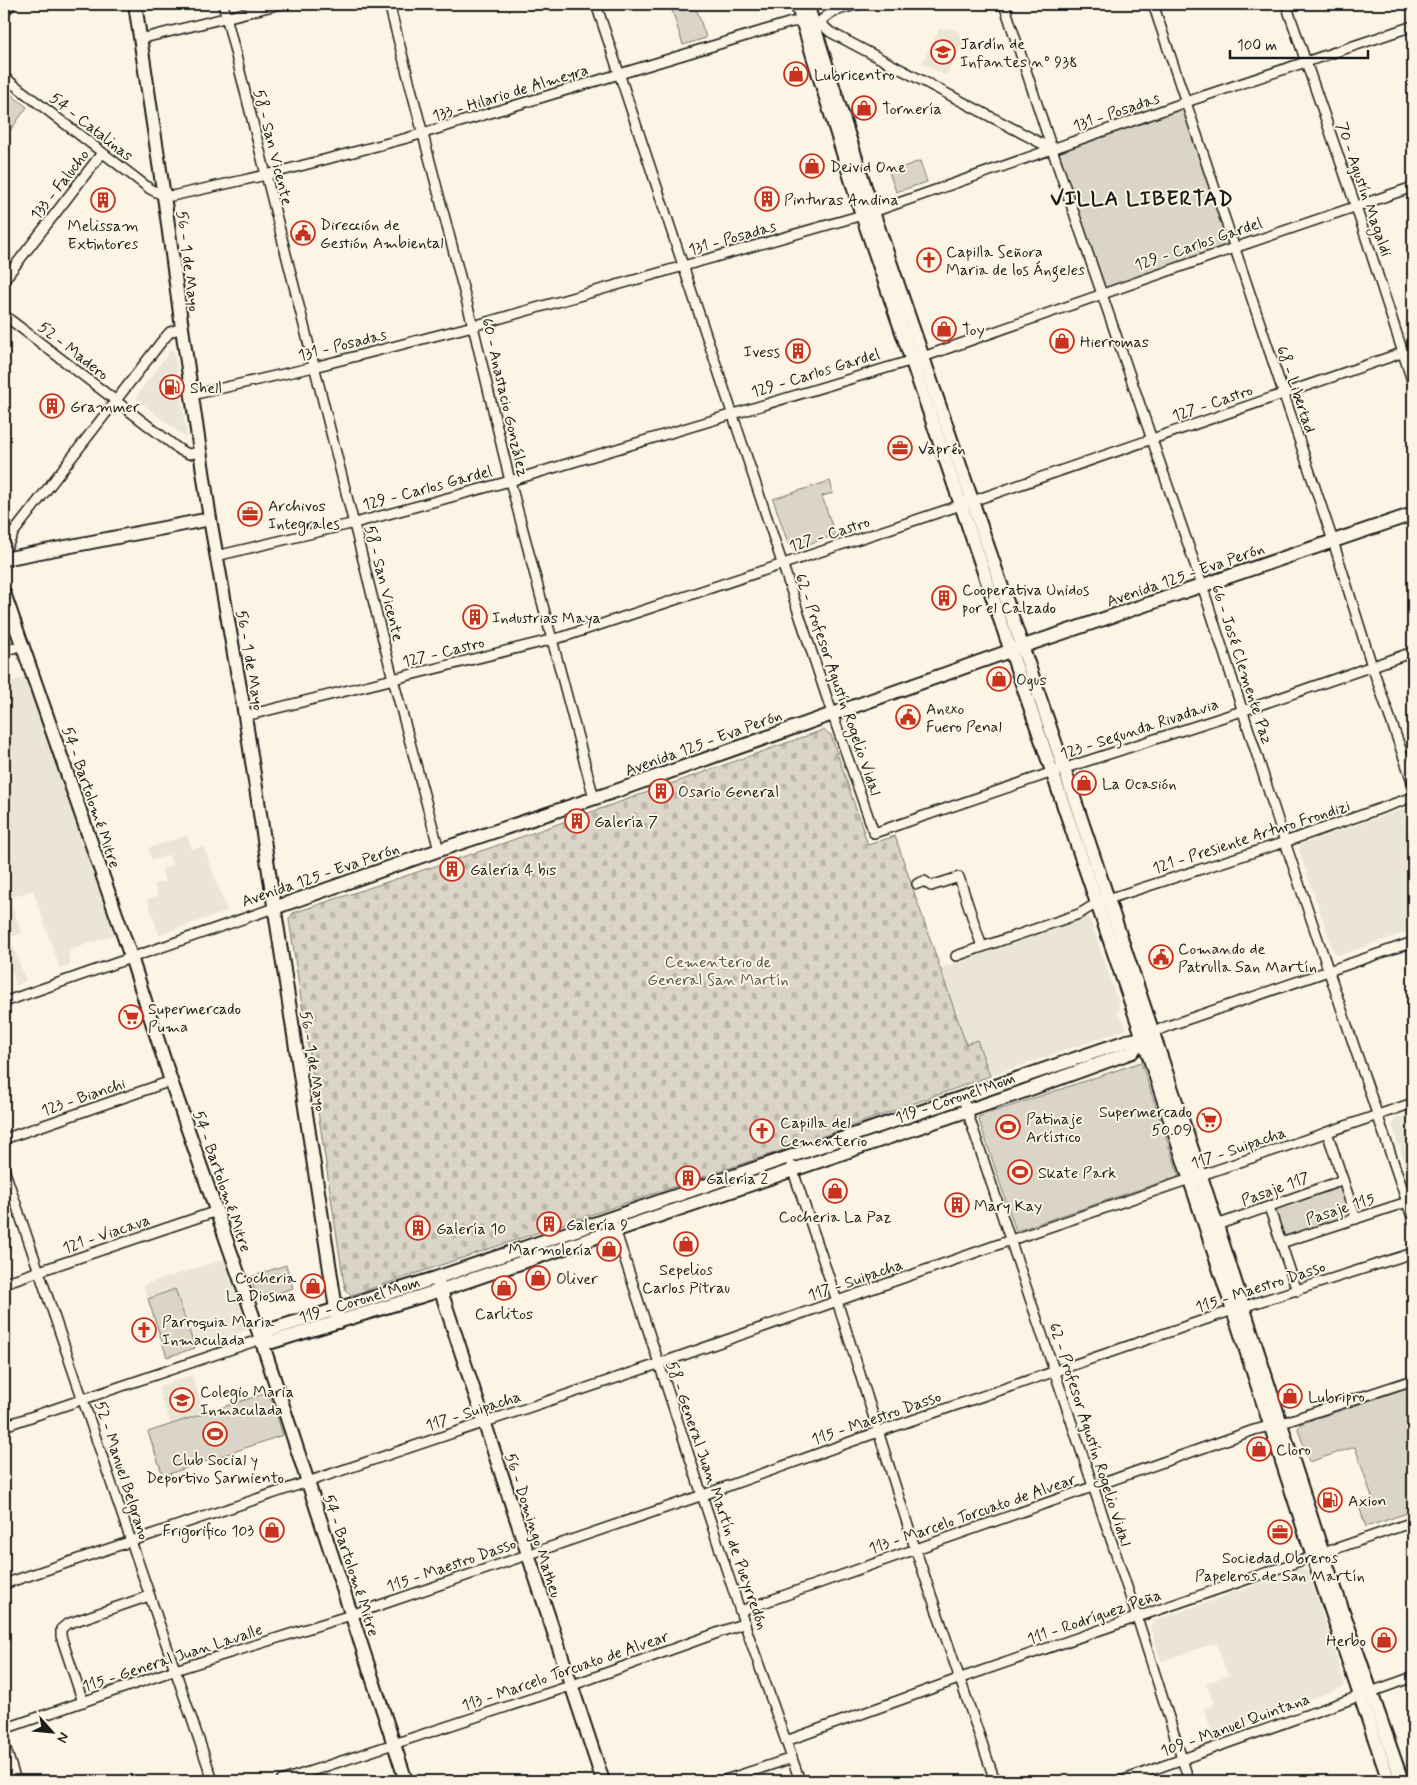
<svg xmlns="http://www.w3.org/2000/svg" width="1417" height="1785" viewBox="0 0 1417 1785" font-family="Mynerve,sans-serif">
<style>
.built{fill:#ebe5d6}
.green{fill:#dbd5c8;stroke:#7c7872}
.cemetery{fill:url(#cemetery-stones);stroke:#7c7872}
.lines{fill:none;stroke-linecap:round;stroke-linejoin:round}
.street-casing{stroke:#1c1c1c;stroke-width:12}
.secondary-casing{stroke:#1c1c1c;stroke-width:16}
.street{stroke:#fcf5e5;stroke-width:9}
.secondary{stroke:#fcf5e5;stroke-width:12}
.labels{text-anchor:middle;stroke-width:4;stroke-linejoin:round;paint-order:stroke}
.poi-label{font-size:16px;fill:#1c1c1c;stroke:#fcf5e5;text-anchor:start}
.street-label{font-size:16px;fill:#1c1c1c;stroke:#fcf5e5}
.park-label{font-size:16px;fill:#555450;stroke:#fcf5e5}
.district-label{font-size:21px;font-weight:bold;letter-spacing:1px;fill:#1c1c1c;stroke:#fcf5e5}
</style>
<defs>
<pattern id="cemetery-stones" width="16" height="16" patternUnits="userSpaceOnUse" patternTransform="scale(1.25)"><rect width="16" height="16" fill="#dbd5c8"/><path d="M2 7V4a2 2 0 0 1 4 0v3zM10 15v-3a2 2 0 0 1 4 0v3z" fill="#bbb6ab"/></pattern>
</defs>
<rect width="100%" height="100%" fill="#fcf5e5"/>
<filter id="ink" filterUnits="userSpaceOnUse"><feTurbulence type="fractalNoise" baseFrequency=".02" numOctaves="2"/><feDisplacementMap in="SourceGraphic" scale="10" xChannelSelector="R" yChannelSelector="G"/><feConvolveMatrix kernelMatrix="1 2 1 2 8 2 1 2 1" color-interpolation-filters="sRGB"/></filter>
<g filter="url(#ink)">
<g class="built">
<path d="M 940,28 L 956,30 L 965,41 L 946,76 L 922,63 Z"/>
<path d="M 171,350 L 174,351 L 187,435 L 185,437 L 138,400 L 137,395 Z"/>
<path d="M 26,677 L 114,935 L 67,951 L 71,965 L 60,969 L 33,890 L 9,898 L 22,933 L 10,937 L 26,981 L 16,985 L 4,949 L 4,685 Z"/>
<path d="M 1406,808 L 1412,811 L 1413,814 L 1413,930 L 1340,955 L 1334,953 L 1299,850 L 1301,844 Z"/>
<path d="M 187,835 L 192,849 L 204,847 L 227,911 L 159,935 L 147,899 L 158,896 L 154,884 L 165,881 L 161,869 L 173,865 L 169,855 L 152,860 L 148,848 Z"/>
<path d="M 1089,916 L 1120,1007 L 1118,1012 L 1121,1019 L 1124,1020 L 1126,1026 L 1124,1030 L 990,1076 L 977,1041 L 966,1044 L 940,968 Z"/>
<path d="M 1413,1113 L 1413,1188 L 1392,1125 L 1395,1119 Z"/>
<path d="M 224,1259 L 248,1330 L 167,1357 L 143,1285 Z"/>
<path d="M 192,1375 L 205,1413 L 171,1425 L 158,1387 Z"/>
<path d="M 1302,1568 L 1308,1571 L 1345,1684 L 1343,1687 L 1213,1736 L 1204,1709 L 1214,1705 L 1206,1683 L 1228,1675 L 1216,1643 L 1161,1661 L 1150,1626 L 1152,1622 Z"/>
</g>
<g class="green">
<path d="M 670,4 L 695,4 L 706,38 L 683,45 Z"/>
<path d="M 9,93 L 27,107 L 4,139 L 4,100 Z"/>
<path d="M 1186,102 L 1234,248 L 1102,294 L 1052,149 Z"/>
<path d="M 920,161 L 927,182 L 896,192 L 889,172 Z"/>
<path d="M 830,481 L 833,493 L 822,496 L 835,535 L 794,549 L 789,546 L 773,499 Z"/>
<path d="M 1141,1062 L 1179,1176 L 1016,1231 L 978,1117 Z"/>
<path d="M 1341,1187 L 1351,1216 L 1283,1238 L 1274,1210 Z"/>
<path d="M 286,1265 L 293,1288 L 258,1300 L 250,1277 Z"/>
<path d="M 175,1289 L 195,1348 L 167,1357 L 148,1299 Z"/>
<path d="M 1413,1386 L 1413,1511 L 1366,1527 L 1359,1506 L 1373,1500 L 1355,1447 L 1309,1462 L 1298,1429 L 1300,1424 Z"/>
<path d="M 269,1392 L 283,1435 L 163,1476 L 148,1432 Z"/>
</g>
<path class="cemetery" d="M 823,730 L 831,735 L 868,845 L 895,836 L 966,1044 L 977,1040 L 990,1076 L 804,1143 L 352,1295 L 345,1290 L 289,919 L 293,913 L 487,849 Z"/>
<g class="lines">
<g class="street-casing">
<g id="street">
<path d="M 223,4 L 393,679 L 439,850"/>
<path d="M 389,4 L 473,326 L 510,481 L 594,798"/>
<path d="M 596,4 L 832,713 L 874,833 L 1053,772 L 1242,711 L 1413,652"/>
<path d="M 1004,4 L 1052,149 L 1202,585 L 1285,842 L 1413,1220"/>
<path d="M 1153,4 L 1333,541 L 1372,666 L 1413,784"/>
<path d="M 1286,4 L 1356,207 L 1413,384"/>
<path d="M 4,13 L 11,4"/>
<path d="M 819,22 L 830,32 L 1052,149"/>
<path d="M 140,39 L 281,4"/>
<path d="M 4,77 L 150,189 L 158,193 L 172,196 L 266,175 L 407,138 L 792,22 L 819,22 L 832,12 L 858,4"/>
<path d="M 4,280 L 102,153"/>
<path d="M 4,315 L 180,450 L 189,454 L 201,452"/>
<path d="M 192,395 L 314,367 L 473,326 L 873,212 L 1186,102 L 1413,26"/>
<path d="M 4,552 L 14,532 L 162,341 L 170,332 L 182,328"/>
<path d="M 216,556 L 355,523 L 510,481 L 923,357 L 1234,248 L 1413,187"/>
<path d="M 4,651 L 22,645"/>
<path d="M 245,716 L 566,636 L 961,505 L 1413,349"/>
<path d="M 917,884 L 924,881 L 931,886 L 959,877 L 982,947 L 1079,914 L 1097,903 L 1108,899 L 1285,842 L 1413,797"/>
<path d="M 956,956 L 982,947"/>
<path d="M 4,1002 L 274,908"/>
<path d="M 1149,1034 L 1168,1026 L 1413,942"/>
<path d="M 965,1105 L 1137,1617 L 1189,1781"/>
<path d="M 1327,1132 L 1356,1219"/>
<path d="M 4,1139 L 171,1081"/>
<path d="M 791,1165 L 837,1301 L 915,1548 L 995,1781"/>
<path d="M 4,1169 L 213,1781"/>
<path d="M 1269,1207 L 1297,1291"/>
<path d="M 611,1217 L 740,1611 L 800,1781"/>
<path d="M 1217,1225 L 1343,1180"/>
<path d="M 1281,1243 L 1407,1202"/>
<path d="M 4,1283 L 217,1211"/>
<path d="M 4,1426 L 261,1339"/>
<path d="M 4,1584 L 658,1364 L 1011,1240 L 1413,1103"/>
<path d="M 740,1611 L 1254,1430 L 1282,1423 L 1413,1380"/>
<path d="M 83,1702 L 61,1636 L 61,1629 L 67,1624 L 149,1596"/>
<path d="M 4,1729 L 175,1670 L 351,1615 L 703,1495 L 878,1432 L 1233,1310 L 1413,1253"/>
<path d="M 786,1741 L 961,1678 L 1413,1522"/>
<path d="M 4,1743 L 16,1781"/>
<path d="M 281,1781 L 570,1686 L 745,1623"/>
<path d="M 722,1781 L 792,1758"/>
<path d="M 1121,1781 L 1413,1677"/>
</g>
</g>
<g class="secondary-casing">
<g id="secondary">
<path d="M 135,4 L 166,210 L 182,328 L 210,519 L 245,716 L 338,1322"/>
<path d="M 797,4 L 862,215 L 1143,1038 L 1233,1310 L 1313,1557 L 1389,1781"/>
<path d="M 807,4 L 873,212 L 1064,768 L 1201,1176 L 1323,1554 L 1402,1781"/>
<path d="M 4,559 L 210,519"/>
<path d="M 4,593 L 131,957 L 171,1081 L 261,1339 L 406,1781"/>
<path d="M 274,908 L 439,850 L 616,791 L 1021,647 L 1413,514"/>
<path d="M 438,1282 L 603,1781"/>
<path d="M 261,1339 L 272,1342 L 441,1290 L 1022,1092 L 1132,1052 L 1143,1038"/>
<path d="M 261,1339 L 270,1330 L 436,1278 L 1127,1041 L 1143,1038"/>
</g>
</g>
<use href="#street" class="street"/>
<use href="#secondary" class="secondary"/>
</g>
</g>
<defs>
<g id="school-ring" transform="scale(1.25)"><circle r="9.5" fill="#fcf5e5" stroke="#c8321e" stroke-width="1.5"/><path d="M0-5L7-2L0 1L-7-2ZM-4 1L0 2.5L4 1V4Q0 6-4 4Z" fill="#c8321e"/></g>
<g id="shop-ring" transform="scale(1.25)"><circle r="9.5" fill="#fcf5e5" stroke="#c8321e" stroke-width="1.5"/><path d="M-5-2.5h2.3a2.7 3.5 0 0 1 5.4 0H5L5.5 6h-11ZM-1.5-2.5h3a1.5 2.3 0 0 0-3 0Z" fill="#c8321e"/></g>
<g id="building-ring" transform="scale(1.25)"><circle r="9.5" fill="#fcf5e5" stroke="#c8321e" stroke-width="1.5"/><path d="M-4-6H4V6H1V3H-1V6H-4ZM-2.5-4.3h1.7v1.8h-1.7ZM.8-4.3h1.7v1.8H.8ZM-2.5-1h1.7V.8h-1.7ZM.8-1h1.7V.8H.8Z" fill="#c8321e"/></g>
<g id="civic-ring" transform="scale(1.25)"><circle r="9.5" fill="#fcf5e5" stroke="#c8321e" stroke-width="1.5"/><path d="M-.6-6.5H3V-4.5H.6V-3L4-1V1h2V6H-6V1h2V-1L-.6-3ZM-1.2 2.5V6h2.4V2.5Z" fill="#c8321e"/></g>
<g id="church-ring" transform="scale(1.25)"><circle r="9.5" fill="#fcf5e5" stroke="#c8321e" stroke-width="1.5"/><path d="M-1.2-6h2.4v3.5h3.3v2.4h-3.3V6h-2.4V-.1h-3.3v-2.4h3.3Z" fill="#c8321e"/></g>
<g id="fuel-ring" transform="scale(1.25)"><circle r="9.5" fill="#fcf5e5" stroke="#c8321e" stroke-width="1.5"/><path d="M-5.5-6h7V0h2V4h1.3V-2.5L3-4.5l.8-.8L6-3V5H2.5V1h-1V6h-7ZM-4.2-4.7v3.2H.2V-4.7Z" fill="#c8321e"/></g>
<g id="office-ring" transform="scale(1.25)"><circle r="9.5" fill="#fcf5e5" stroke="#c8321e" stroke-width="1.5"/><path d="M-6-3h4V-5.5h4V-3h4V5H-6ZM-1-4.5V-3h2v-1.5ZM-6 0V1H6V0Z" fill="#c8321e"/></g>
<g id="supermarket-ring" transform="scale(1.25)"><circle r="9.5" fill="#fcf5e5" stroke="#c8321e" stroke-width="1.5"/><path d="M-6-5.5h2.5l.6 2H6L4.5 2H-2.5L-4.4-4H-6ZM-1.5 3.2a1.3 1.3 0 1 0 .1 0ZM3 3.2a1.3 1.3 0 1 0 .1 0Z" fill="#c8321e"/></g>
<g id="stadium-ring" transform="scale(1.25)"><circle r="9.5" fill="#fcf5e5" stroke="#c8321e" stroke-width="1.5"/><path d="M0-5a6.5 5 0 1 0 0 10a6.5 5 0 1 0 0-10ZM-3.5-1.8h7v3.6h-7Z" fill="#c8321e"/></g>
<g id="university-ring" transform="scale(1.25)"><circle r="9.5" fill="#fcf5e5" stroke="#c8321e" stroke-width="1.5"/><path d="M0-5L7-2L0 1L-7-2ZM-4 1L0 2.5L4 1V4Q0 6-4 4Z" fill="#c8321e"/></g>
</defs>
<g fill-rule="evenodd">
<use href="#school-ring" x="943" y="52"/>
<use href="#shop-ring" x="796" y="74"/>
<use href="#shop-ring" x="864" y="108"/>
<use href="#shop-ring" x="812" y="166"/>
<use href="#building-ring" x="767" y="199"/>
<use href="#building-ring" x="103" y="200"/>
<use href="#civic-ring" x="303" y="233"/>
<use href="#church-ring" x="929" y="260"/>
<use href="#shop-ring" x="944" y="329"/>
<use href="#shop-ring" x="1062" y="341"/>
<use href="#building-ring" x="798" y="351"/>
<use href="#fuel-ring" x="172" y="387"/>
<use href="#building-ring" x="52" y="406"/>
<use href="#office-ring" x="900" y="448"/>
<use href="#office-ring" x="250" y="514"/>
<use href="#building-ring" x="944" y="598"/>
<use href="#building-ring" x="475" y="617"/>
<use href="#shop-ring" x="999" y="679"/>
<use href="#civic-ring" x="908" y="717"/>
<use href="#shop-ring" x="1084" y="783"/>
<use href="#building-ring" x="661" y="791"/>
<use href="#building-ring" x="577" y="821"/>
<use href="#building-ring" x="452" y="869"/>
<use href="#civic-ring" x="1161" y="957"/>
<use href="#supermarket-ring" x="131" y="1017"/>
<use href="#supermarket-ring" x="1209" y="1120"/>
<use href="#stadium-ring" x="1008" y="1127"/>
<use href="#church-ring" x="762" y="1131"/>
<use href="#stadium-ring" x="1020" y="1172"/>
<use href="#building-ring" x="688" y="1178"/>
<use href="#shop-ring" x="835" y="1191"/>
<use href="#building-ring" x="957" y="1205"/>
<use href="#building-ring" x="549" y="1224"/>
<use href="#building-ring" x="418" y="1228"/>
<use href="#shop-ring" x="686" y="1244"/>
<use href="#shop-ring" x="609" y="1249"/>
<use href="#shop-ring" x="538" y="1278"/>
<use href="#shop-ring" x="313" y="1286"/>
<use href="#shop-ring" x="504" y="1288"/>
<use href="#church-ring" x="144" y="1330"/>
<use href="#shop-ring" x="1290" y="1396"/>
<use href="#university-ring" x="182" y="1400"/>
<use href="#stadium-ring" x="215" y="1434"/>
<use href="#shop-ring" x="1259" y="1449"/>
<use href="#fuel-ring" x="1330" y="1500"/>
<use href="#shop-ring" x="272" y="1530"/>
<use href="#office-ring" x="1280" y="1532"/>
<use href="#shop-ring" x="1384" y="1640"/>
</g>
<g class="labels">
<g class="poi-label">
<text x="960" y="49">Jardín de<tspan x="960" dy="18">Infantes nº 938</tspan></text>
<text x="814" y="80">Lubricentro</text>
<text x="882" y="114">Tornería</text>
<text x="830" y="172">Deivid One</text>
<text x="784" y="205">Pinturas Andina</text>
<text x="320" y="230">Dirección de<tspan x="320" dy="18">Gestión Ambiental</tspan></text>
<text x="103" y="231" text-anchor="middle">Melissam<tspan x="103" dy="18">Extintores</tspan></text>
<text x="946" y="257">Capilla Señora<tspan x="946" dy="18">Maria de los Ángeles</tspan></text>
<text x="962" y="335">Toy</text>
<text x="1080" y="347">Hierromas</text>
<text x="780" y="357" text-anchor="end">Ivess</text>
<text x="190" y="393">Shell</text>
<text x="70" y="412">Grammer</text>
<text x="918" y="454">Vaprén</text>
<text x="268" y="511">Archivos<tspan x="268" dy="18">Integrales</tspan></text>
<text x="962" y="595">Cooperativa Unidos<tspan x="962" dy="18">por el Calzado</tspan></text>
<text x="492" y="623">Industrias Maya</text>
<text x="1016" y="685">Ogus</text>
<text x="926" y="714">Anexo<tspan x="926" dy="18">Fuero Penal</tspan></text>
<text x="1102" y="789">La Ocasión</text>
<text x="678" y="797">Osario General</text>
<text x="594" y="827">Galería 7</text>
<text x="470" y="875">Galería 4 bis</text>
<text x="1178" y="954">Comando de<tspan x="1178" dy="18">Patrulla San Martín</tspan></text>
<text x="148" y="1014">Supermercado<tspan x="148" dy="18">Puma</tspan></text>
<text x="1192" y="1117" text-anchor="end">Supermercado<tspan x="1192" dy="18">50.09</tspan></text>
<text x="1026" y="1124">Patinaje<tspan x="1026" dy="18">Artístico</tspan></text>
<text x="780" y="1128">Capilla del<tspan x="780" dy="18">Cementerio</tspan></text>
<text x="1038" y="1178">Skate Park</text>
<text x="706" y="1184">Galería 2</text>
<text x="974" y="1211">Mary Kay</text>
<text x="835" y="1222" text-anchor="middle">Cocheria La Paz</text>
<text x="566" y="1230">Galería 9</text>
<text x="436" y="1234">Galería 10</text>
<text x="592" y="1255" text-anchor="end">Marmolería</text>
<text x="686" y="1275" text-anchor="middle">Sepelios<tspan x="686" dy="18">Carlos Pitrau</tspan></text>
<text x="296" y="1283" text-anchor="end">Cocheria<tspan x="296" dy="18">La Diosma</tspan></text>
<text x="556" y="1284">Oliver</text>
<text x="504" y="1319" text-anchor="middle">Carlitos</text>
<text x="162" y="1327">Parroquia Maria<tspan x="162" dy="18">Inmaculada</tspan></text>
<text x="200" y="1397">Colegio Maria<tspan x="200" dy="18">Inmaculada</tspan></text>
<text x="1308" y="1402">Lubripro</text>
<text x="1276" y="1455">Cloro</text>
<text x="215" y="1465" text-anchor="middle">Club Social y<tspan x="215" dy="18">Deportivo Sarmiento</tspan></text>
<text x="1348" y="1506">Axion</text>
<text x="254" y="1536" text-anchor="end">Frigorifico 103</text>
<text x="1280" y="1563" text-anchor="middle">Sociedad Obreros<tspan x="1280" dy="18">Papeleros de San Martín</tspan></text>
<text x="1366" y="1646" text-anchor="end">Herbo</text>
</g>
<g class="street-label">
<text transform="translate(510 92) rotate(-17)" y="6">133 - Hilario de Almeyra</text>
<text transform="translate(1116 111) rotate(-19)" y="6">131 - Posadas</text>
<text transform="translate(92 126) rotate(38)" y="6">54 - Catalinas</text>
<text transform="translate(274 147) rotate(76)" y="6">58 - San Vicente</text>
<text transform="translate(59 184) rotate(-52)" y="6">133 - Falucho</text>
<text transform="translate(1365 189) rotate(71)" y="6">70 - Agustín Magaldi</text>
<text transform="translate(732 237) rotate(-16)" y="6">131 - Posadas</text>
<text transform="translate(1198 243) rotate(-19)" y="6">129 - Carlos Gardel</text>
<text transform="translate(189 261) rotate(83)" y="6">56 - 1 de Mayo</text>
<text transform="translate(342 344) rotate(-14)" y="6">131 - Posadas</text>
<text transform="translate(74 350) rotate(38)" y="6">52 - Madero</text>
<text transform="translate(815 372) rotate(-17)" y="6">129 - Carlos Gardel</text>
<text transform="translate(1297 389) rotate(71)" y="6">68 - Libertad</text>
<text transform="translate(506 397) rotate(77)" y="6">60 - Anastacio González</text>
<text transform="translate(1212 402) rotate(-19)" y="6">127 - Castro</text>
<text transform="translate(427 487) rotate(-15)" y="6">129 - Carlos Gardel</text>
<text transform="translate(829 533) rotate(-18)" y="6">127 - Castro</text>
<text transform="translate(1185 574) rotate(-19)" y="6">Avenida 125 - Eva Perón</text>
<text transform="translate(385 583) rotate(76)" y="6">58 - San Vicente</text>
<text transform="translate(443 651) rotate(-14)" y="6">127 - Castro</text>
<text transform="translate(251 660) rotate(80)" y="6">56 - 1 de Mayo</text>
<text transform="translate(1243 664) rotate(72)" y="6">66 - José Clemente Paz</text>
<text transform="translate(839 684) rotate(71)" y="6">62 - Profesor Agustín Rogelio Vidal</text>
<text transform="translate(1139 728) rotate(-18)" y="6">123 - Segunda Rivadavia</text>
<text transform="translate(703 742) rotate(-20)" y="6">Avenida 125 - Eva Perón</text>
<text transform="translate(92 797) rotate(71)" y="6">54 - Bartolomé Mitre</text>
<text transform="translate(1251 836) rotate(-18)" y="6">121 - Presiente Arturo Frondizi</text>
<text transform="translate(320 874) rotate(-19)" y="6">Avenida 125 - Eva Perón</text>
<text transform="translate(314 1061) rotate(81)" y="6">56 - 1 de Mayo</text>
<text transform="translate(83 1096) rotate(-19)" y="6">123 - Bianchi</text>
<text transform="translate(955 1097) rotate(-19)" y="6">119 - Coronel Mom</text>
<text transform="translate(1238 1147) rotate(-19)" y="6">117 - Suipacha</text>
<text transform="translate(223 1181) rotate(71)" y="6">54 - Bartolomé Mitre</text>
<text transform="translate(1275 1188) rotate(-20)" y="6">Pasaje 117</text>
<text transform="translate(1340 1208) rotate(-18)" y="6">Pasaje 115</text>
<text transform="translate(106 1233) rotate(-19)" y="6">121 - Viacava</text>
<text transform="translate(855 1279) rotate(-19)" y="6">117 - Suipacha</text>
<text transform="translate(1260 1286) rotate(-18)" y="6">115 - Maestro Dasso</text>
<text transform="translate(359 1299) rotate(-17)" y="6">119 - Coronel Mom</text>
<text transform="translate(473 1410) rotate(-18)" y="6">117 - Suipacha</text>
<text transform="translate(876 1417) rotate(-19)" y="6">115 - Maestro Dasso</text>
<text transform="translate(1091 1434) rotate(72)" y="6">62 - Profesor Agustín Rogelio Vidal</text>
<text transform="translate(123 1470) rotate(72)" y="6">52 - Manuel Belgrano</text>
<text transform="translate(718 1495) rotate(71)" y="6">58 - General Juan Martín de Pueyrredón</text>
<text transform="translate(972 1513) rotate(-19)" y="6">113 - Marcelo Torcuato de Alvear</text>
<text transform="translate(534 1525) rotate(72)" y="6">56 - Domingo Matheu</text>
<text transform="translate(451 1564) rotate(-19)" y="6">115 - Maestro Dasso</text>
<text transform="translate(352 1565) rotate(72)" y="6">54 - Bartolomé Mitre</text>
<text transform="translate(1094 1616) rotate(-19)" y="6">111 - Rodríguez Peña</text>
<text transform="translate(172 1657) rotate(-18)" y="6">115 - General Juan Lavalle</text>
<text transform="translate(565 1670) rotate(-19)" y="6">113 - Marcelo Torcuato de Alvear</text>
<text transform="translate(1235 1724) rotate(-20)" y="6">109 - Manuel Quintana</text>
</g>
<g class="park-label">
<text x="718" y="967">Cementerio de<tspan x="718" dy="18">General San Martín</tspan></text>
</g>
<g class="district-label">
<text x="1142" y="205">VILLA LIBERTAD</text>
</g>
</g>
<rect width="1417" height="1785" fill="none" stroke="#fcf5e5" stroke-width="20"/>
<rect x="10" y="10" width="1397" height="1765" fill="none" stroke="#1c1c1c" stroke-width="2" filter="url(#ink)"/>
<g transform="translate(52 1732) rotate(117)" stroke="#fcf5e5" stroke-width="4" paint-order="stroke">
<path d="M0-4L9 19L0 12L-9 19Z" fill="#1c1c1c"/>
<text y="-8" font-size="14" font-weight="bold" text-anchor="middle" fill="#1c1c1c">N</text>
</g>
<path d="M1230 50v8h138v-8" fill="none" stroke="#1c1c1c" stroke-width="2.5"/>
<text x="1237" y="50" font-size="15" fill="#1c1c1c" stroke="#fcf5e5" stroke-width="4" paint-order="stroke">100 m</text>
</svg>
